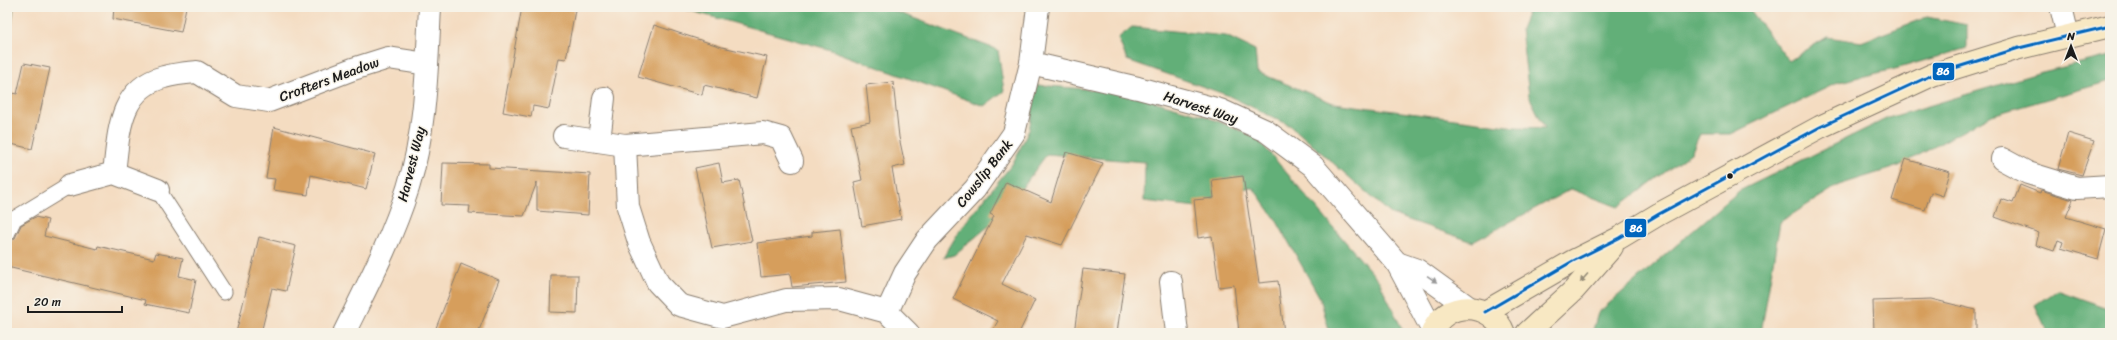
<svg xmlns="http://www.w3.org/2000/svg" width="2117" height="340" viewBox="0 0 2117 340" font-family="Sriracha,sans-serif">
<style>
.forest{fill:#62af78;stroke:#3f664a}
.building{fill:#d69e5c}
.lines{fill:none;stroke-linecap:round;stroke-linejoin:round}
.lane-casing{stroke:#887c6e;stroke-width:17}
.street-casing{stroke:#887c6e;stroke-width:24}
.secondary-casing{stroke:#887c6e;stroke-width:24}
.lane{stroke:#fff;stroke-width:15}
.street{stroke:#fff;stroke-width:22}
.secondary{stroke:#f8e8c3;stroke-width:22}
.bus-1-casing{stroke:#f7f3e8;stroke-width:6}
.bus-1{stroke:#0065bd;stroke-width:3}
.oneway{fill:#958c78}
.oneway2{fill:#999}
.bus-dot{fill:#1c1c1c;stroke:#f7f3e8;stroke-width:1.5}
.labels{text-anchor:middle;stroke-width:3;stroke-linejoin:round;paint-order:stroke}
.street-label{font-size:14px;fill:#1c1c1c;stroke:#f7f3e8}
.line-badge{stroke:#f7f3e8;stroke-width:1.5}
.badge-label{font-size:11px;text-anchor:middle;font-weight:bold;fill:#fff}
</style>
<rect width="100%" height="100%" fill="#f7f3e8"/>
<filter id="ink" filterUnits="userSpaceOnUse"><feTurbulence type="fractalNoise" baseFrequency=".025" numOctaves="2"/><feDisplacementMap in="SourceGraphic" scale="8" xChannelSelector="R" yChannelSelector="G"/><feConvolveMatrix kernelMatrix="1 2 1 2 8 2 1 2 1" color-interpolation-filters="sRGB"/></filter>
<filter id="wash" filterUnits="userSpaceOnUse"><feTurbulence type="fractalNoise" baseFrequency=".012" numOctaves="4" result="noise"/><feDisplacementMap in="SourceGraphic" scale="16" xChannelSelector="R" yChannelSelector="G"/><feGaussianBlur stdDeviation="0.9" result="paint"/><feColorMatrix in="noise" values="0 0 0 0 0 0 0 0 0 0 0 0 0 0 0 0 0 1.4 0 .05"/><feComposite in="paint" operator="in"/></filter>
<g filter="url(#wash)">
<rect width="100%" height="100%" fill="#f4dcc1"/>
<g class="forest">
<path d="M 7,7 L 14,7 L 7,57 Z"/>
<path d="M 677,7 L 884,7 L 998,50 L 1004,91 L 984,106 L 831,50 Z"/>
<path d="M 1530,7 L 1748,7 L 1789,61 L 1827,37 L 1861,42 L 1927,17 L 1967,25 L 1967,48 L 1899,68 L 1839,82 L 1731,134 L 1700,134 L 1691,153 L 1618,207 L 1571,189 L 1473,242 L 1391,214 L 1291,126 L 1227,95 L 1127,60 L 1118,38 L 1132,27 L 1226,36 L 1255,50 L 1257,72 L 1333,103 L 1515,127 L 1545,128 L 1529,96 L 1521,29 Z"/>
<path d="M 2110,56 L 2110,81 L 1992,115 L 1899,166 L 1839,185 L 1780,222 L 1761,333 L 1592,333 L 1598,313 L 1739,191 L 1888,118 L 2038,73 Z"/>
<path d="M 1037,85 L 1122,92 L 1202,115 L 1256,137 L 1379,281 L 1404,333 L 1330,333 L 1320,298 L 1275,218 L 1253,188 L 1228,189 L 1197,207 L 1144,201 L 1145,162 L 1047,154 L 1002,215 L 954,255 L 943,258 L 961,228 L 1013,163 L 1029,130 Z"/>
<path d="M 2057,290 L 2110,309 L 2110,333 L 2048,333 L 2035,305 Z"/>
</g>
<g id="blocks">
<g class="building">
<path d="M 114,7 L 186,7 L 181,32 L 113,19 Z"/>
<path d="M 522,7 L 558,7 L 575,10 L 566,59 L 559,58 L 549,109 L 533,106 L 531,117 L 503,112 Z"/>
<path d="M 654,25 L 722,47 L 767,57 L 757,98 L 704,85 L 702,95 L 638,77 Z"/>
<path d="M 24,63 L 50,68 L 32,149 L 7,143 L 7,92 L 17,94 Z"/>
<path d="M 893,82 L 899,137 L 905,165 L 892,168 L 901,219 L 862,226 L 854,182 L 862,180 L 851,126 L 870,122 L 866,85 Z"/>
<path d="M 274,127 L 375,154 L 366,189 L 311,175 L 308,195 L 273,190 L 275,179 L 266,178 Z"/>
<path d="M 2068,133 L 2094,141 L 2082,175 L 2058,169 Z"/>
<path d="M 1066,152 L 1103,163 L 1062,245 L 1027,234 L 1002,284 L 1035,300 L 1019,333 L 991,333 L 998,321 L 953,299 L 994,216 L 990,214 L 1006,182 L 1051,202 Z"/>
<path d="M 1905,159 L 1950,172 L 1943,196 L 1931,192 L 1925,210 L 1892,200 Z"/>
<path d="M 443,163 L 489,164 L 489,168 L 590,174 L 588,215 L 537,211 L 537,182 L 524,216 L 469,213 L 470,206 L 441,205 Z"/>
<path d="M 719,163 L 723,183 L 739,180 L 752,241 L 712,248 L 695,168 Z"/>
<path d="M 1243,176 L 1259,283 L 1278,281 L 1284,333 L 1239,333 L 1234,285 L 1219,287 L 1212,236 L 1198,238 L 1194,200 L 1214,198 L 1212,180 Z"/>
<path d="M 2020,185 L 2040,193 L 2041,190 L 2073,200 L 2066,217 L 2106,229 L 2098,259 L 2061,248 L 2063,242 L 2058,240 L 2054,251 L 2036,245 L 2039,233 L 1995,217 L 2001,199 L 2013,203 Z"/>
<path d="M 35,217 L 48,220 L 44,236 L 97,249 L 98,246 L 154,259 L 156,253 L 183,258 L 179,276 L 196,280 L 189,313 L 145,304 L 146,300 L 7,267 L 7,243 L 15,238 L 21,225 Z"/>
<path d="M 840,229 L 846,282 L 792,287 L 790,274 L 761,277 L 757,243 L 812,236 L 812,232 Z"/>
<path d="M 259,237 L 296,246 L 286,291 L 272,288 L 261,333 L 236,333 Z"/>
<path d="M 461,264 L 499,280 L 478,333 L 434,333 Z"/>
<path d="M 1083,269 L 1125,274 L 1117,333 L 1074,333 Z"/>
<path d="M 551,275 L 578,275 L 577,313 L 550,312 Z"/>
<path d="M 1931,299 L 1976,310 L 1976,333 L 1874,333 L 1873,301 Z"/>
</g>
</g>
</g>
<g filter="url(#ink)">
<use href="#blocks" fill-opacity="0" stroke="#887c6e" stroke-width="1"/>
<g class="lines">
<g class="lane-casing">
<g id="lane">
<path d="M 158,190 L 224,292"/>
<path d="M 7,234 L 14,219 L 70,185"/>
</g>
</g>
<g class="street-casing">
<g id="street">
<path d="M 2061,7 L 2068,36"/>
<path d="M 1031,63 L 1138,88 L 1220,110 L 1266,131 L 1313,166 L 1397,263 L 1433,331"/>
<path d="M 564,136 L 625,145 L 763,133 L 781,138 L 792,161"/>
<path d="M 599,141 L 604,98"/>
<path d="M 625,145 L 628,207 L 639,242 L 658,283 L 679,305 L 723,317 L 786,300 L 839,299 L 887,312 L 908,333"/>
<path d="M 2002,159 L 2028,173 L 2077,188 L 2110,186"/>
<path d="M 114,173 C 119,134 118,89 164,77 C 174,74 186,73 197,72 L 236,96 L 269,101 L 353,69 L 388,58 L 427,64"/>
<path d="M 70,185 L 114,173 L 158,190"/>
<path d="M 1397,263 L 1417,270 L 1468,307"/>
<path d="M 1171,282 L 1177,333"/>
<path d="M 887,312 L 905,273 L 927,240 L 975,189 L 1014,133 L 1031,63 L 1038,7"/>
<path d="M 344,333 C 367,286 392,239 408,188 C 426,131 427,66 430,7"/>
</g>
</g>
<g class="secondary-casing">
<g id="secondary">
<path d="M 1485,312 L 1573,261 L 1619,238 L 1659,214 L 1820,127 L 1932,75 L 2019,48 L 2110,26"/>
<path d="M 1432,333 C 1444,299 1492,301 1504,333"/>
<path d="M 1527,333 L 1574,290 L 1612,247"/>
</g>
</g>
<use href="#lane" class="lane"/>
<use href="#street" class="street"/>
<use href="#secondary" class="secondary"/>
<g class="bus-1-casing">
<path id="bus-1" d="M 1485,312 L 1573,261 L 1619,238 L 1659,214 L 1820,127 L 1932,75 L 2019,48 L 2110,26"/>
</g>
<use href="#bus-1" class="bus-1"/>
</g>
<defs><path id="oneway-solid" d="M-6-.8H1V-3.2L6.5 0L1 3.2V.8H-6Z"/></defs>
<use class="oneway" href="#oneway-solid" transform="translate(1584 278) rotate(131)"/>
<use class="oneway2" href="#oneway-solid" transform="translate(1432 279) rotate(34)"/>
</g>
<circle class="bus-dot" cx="1730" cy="176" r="3.5"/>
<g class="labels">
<g class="street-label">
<text transform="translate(329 79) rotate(-20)" y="5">Crofters Meadow</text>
<text transform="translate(1201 107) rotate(18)" y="5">Harvest Way</text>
<text transform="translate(411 164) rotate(-76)" y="5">Harvest Way</text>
<text transform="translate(984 173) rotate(-52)" y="5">Cowslip Bank</text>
</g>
</g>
<g class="line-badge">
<rect x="1932" y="62" width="23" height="19" rx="4" fill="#0065bd"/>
<rect x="1624" y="218" width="23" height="20" rx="4" fill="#0065bd"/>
</g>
<g class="badge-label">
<text x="1943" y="75">86</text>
<text x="1636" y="232">86</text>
</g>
<rect width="2117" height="340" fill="none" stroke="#f7f3e8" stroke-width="24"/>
<g transform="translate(2071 46)" stroke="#f7f3e8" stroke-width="3" paint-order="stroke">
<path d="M0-3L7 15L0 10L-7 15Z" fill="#1c1c1c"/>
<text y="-6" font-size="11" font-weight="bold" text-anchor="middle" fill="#1c1c1c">N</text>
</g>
<path d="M28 306v6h94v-6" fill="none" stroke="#1c1c1c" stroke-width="2"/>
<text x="34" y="306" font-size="12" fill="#1c1c1c" stroke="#f7f3e8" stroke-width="3" paint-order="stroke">20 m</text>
</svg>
